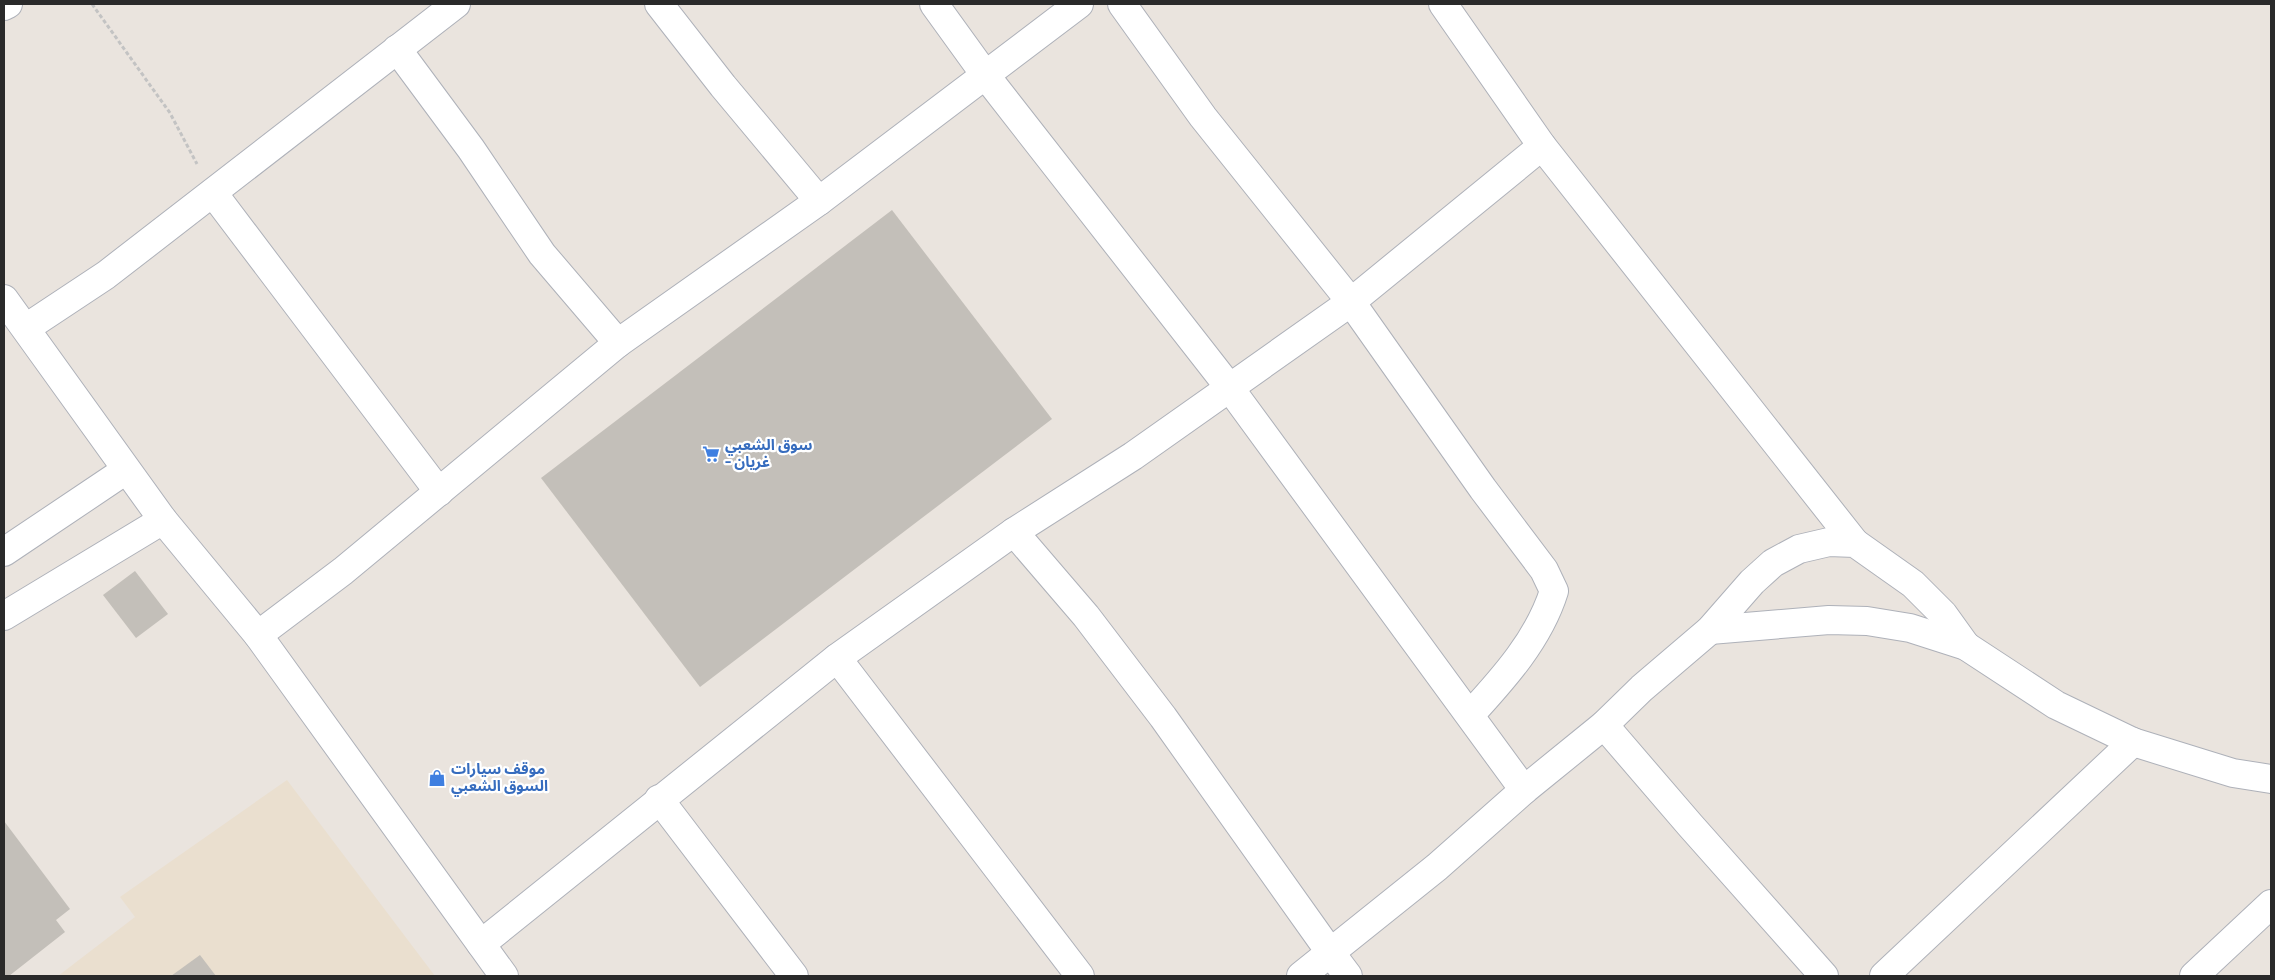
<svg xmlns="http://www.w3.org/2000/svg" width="2275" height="980" viewBox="0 0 2275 980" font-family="Barlow,'Noto Sans Arabic',sans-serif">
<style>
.education{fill:#eadfcf}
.building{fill:#c3bfb9}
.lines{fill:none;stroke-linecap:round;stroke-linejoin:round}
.street-casing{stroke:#aeb1b9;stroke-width:30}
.secondary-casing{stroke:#aeb1b9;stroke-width:30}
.path{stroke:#c3c3c3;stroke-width:3;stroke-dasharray:4 2.5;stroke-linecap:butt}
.street{stroke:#fff;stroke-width:28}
.secondary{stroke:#fff;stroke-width:28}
.labels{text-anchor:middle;stroke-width:4.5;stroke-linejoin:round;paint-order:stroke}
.shop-label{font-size:15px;font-weight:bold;fill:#366cbe;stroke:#fff;text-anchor:start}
</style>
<rect width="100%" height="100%" fill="#eae4de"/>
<path class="education" d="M 287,780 L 435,976 L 58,976 L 135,917 L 120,897 Z"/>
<g class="building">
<path d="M 892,210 L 1052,419 L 700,687 L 541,478 Z"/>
<path d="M 135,571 L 168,614 L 136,638 L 103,595 Z"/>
<path d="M 4,821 L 70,909 L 56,920 L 65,932 L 9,976 L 4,976 Z"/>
<path d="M 200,955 L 216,976 L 171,976 Z"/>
</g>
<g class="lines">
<g class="street-casing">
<g id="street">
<path d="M 659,4 L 723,86 L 819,201"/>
<path d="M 934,4 L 986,76 L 1229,387 L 1524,790"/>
<path d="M 1122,4 L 1203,117 L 1351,302 L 1483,489 L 1544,570 L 1554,591 C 1539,639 1504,678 1470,715"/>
<path d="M 1443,4 L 1542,146 L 1855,543"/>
<path d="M 4,6 L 8,4"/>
<path d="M 397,49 L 471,149 L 542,254 L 618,343"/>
<path d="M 213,193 L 439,492"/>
<path d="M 4,299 L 163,520 L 258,635 L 504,976"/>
<path d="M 26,328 L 106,275 L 456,4"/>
<path d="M 1014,532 L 1086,616 L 1163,717 L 1330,952"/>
<path d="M 4,552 L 126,470"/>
<path d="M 4,616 L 163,520"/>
<path d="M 258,635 L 343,571 L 618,343 L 819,201 L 1079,4"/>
<path d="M 837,658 L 1080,976"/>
<path d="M 1604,725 L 1690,825 L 1824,976"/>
<path d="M 659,799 L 794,976"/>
<path d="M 481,944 L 837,658 L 1014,532 L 1133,456 L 1351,302 L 1542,146"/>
<path d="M 1884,976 L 2133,742"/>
<path d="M 2194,976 L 2271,904"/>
</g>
</g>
<g class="secondary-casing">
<g id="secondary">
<path d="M 1710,630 L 1829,620 L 1867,621 L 1910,628 L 1966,646 L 2056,705 L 2133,742 L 2233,773 L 2271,779"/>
<path d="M 1330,952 L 1348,976"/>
<path d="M 1301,976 L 1437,867 L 1524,790 L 1604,725 L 1642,688 L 1710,630 L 1752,582 L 1773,563 L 1799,549 L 1829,542 L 1855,543 L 1913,584 L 1943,614 L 1966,646"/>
</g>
</g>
<path class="path" d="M 92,4 L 170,113 L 197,164"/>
<use href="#street" class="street"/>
<use href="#secondary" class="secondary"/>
</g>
<defs>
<g id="supermarket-bare" transform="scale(1.35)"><path d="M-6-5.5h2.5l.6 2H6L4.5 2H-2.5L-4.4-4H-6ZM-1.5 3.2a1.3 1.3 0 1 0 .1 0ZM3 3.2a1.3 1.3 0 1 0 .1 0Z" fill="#3f7fe0" stroke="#fff" stroke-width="2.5" paint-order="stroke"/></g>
<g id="shop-bare" transform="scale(1.35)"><path d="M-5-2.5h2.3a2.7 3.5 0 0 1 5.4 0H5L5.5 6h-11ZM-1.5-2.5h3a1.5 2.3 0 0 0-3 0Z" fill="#3f7fe0" stroke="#fff" stroke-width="2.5" paint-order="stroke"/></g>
</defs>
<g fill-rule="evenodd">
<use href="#supermarket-bare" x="711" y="454"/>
<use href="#shop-bare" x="437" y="778"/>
</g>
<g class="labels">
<g class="shop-label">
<text x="725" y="450">سوق الشعبي<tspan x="725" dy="17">- غريان</tspan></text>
<text x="451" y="774">موقف سيارات<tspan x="451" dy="17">السوق الشعبي</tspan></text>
</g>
</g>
<rect width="2275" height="980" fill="none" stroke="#2a2a2a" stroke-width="10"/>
</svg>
